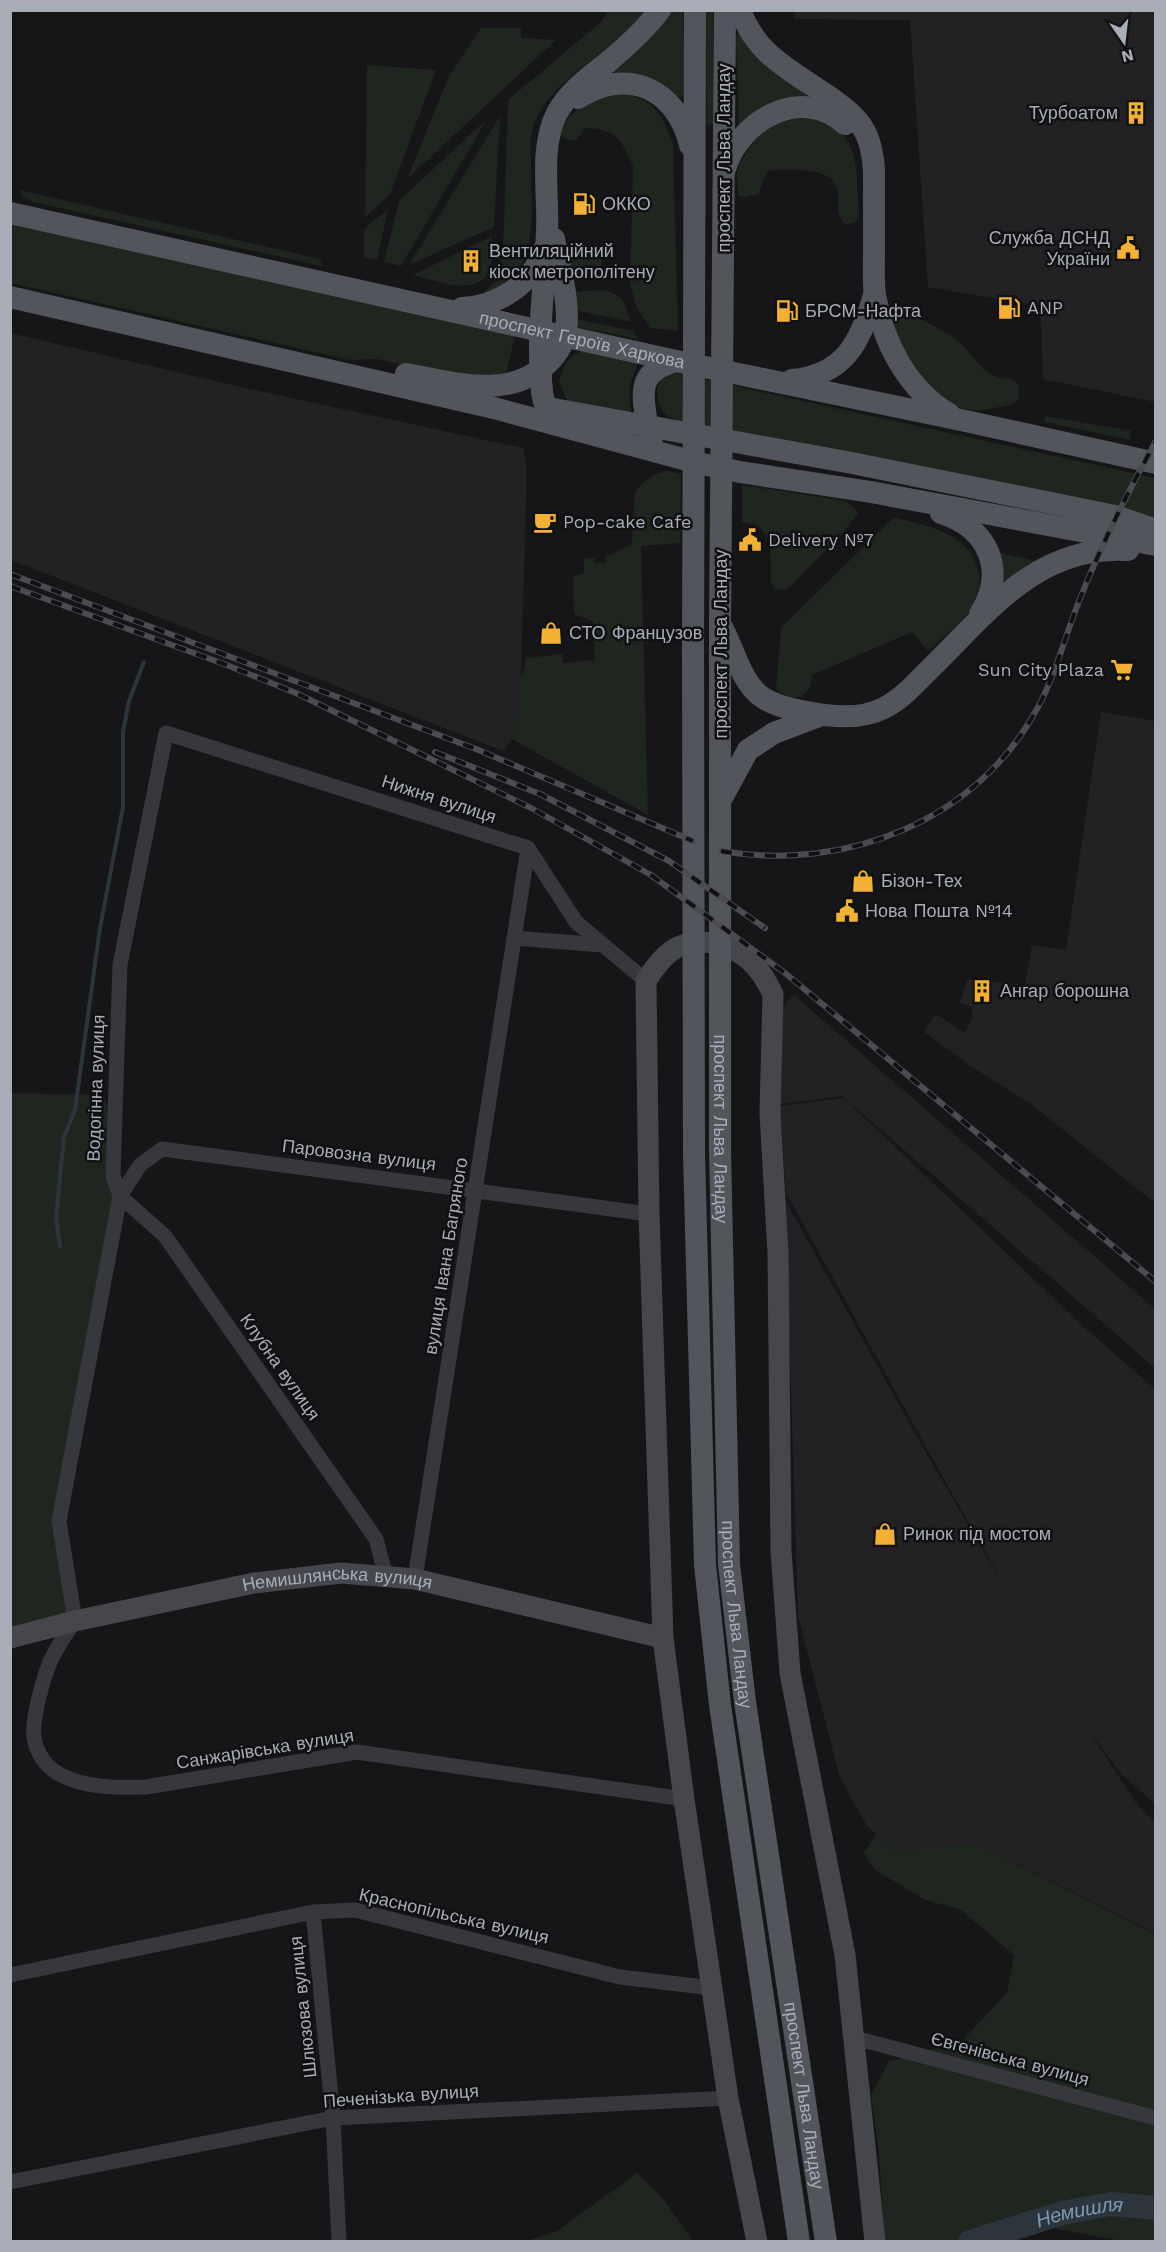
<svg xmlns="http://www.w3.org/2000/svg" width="1166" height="2252" viewBox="0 0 1166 2252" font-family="'Work Sans',sans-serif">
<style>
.built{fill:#222225}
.green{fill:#1e261f}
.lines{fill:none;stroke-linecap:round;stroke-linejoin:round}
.stream{stroke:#2c353c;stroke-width:4}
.river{stroke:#2c353c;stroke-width:24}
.street{stroke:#37383d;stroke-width:15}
.secondary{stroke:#45474d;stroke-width:21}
.primary{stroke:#53555c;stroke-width:22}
.rail-casing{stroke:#4a4c52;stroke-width:6}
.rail{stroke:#111113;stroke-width:4;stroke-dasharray:11;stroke-linecap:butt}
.labels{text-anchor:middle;stroke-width:5;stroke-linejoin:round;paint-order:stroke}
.poi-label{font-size:18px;fill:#a8adb8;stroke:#111113;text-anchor:start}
.street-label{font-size:18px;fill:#a8adb8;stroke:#111113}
.water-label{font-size:20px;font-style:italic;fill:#7f9bb3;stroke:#111113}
</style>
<rect width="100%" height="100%" fill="#161618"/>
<g class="built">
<path d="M 795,11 L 1155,11 L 1155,402 L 1043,379 L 1040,306 L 928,287 L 910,20 L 795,19 Z"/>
<path d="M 10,333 L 241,387 L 523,448 L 527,467 L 520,709 L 512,739 L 503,751 L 11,560 Z"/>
<path d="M 1101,712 L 1155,721 L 1155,1203 L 1032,1105 L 969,1065 L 923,1031 L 936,1014 L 965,1033 L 972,1018 L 972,1007 L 960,1003 L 967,979 L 1025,985 L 1032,945 L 1066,950 Z"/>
<path d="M 794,995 L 1155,1309 L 1155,1368 L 842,1096 L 780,1104 L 778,1011 Z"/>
<path d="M 844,1098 L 1087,1330 L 1155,1389 L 1155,1804 L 1121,1774 L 1088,1730 L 1136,1803 L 1155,1823 L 1155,1933 L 975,1843 L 895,1850 L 867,1826 L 840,1778 L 798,1616 L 785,1200 L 926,1453 L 1014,1603 L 931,1456 L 786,1193 L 780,1106 Z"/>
</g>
<g class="green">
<path d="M 609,11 L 646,11 C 616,53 544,79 532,132 C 529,142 531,154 531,164 C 531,193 536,238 522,264 C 515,275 503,284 493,293 L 484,292 L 495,282 L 503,253 L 508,100 L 601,22 Z"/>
<path d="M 668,11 L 683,11 L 685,93 L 679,98 L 614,73 L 613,71 Z"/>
<path d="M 706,11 L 713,11 L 713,124 L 707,125 Z"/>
<path d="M 481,28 L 521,28 L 521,38 L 556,40 L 407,179 L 449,76 Z"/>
<path d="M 738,32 L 807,95 L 741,125 L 739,124 L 736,38 Z"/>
<path d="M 367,65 L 436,70 L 390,194 L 365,217 Z"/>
<path d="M 620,91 C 657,104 660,109 673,145 L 678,331 L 650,328 L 637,308 L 630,285 L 633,166 C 621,140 617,129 586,128 L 576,140 L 569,141 L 561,135 C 570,104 593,102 620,91 Z"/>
<path d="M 804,115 C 814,119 826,122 835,128 C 861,144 857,190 859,217 L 854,223 L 845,224 C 836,214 838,206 838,193 C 837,165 790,170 770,170 L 764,177 L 759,194 L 744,197 L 738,195 L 737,175 L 740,163 L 759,133 L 782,118 Z"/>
<path d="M 500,116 L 494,227 L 409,265 Z"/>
<path d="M 487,119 L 401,266 L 384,262 L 399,201 Z"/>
<path d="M 19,190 L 320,259 L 322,266 L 33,202 L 22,196 Z"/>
<path d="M 388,209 L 377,260 L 364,258 L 364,229 Z"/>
<path d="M 11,223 L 515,336 L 505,378 L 443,374 L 377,359 L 349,360 L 11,283 Z"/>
<path d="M 492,236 C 492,246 494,259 490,269 C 479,299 435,280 413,275 Z"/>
<circle cx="586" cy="261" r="16"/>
<path d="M 602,290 C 624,294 625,303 631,322 L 570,309 L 567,292 Z"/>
<path d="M 907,315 C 917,316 953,335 961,343 C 971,354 978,366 990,374 C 998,379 1012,377 1017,383 C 1020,389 1020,395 1017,401 L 1009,405 L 980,411 L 954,407 L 919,379 L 892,326 L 897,320 Z"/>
<path d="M 571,318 L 634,331 L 638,339 L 574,326 Z"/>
<path d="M 582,351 L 638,362 L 629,388 L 631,415 L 568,403 L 559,381 C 564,366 567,357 582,351 Z"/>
<path d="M 675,373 L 1155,478 L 1155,519 L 678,421 C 656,412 654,397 661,376 Z"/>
<path d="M 1045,416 L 1131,431 L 1130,440 L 1044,422 Z"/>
<path d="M 668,471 L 681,474 L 680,543 L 641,546 L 648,815 L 512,739 L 520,709 L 520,678 L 524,670 L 526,658 L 562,654 L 563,663 L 595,660 L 593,621 L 574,614 L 573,577 L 584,573 L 584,559 L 595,557 L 595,563 L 605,563 L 605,557 L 632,544 L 635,492 C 643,481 655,473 668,471 Z"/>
<path d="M 742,485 L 845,501 L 854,507 L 858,513 L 846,529 L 792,585 L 785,590 L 776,589 L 771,584 C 770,567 775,535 756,525 C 752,523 746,523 742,522 Z"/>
<path d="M 894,517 C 928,527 972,532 979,574 C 981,584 979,596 974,605 C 966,618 940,640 928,651 L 912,632 L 812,675 C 812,700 791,704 776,688 L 781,628 Z"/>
<path d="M 992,551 L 1036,561 L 1001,590 Z"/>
<path d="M 11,1093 L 102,1095 L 107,1103 L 113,1176 L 120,1196 L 59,1521 L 75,1621 L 11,1638 Z"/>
<path d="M 876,1834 L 895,1850 L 975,1843 L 1155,1934 L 1155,2241 L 1122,2241 L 1051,2228 L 1017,2241 L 884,2241 L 879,2152 L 871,2095 L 889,2061 L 961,2042 L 1007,1993 L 1014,1955 L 961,1910 L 926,1900 L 875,1870 L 864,1853 Z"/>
<path d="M 637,2173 L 661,2196 L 693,2241 L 526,2241 L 557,2231 Z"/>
</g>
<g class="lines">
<path class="stream" d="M 60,1246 L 56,1218 L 64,1137 L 75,1110 L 100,928 L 123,807 L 123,732 L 129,701 L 144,662"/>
<path class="river" id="s1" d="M 970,2242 L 1062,2213 L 1111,2204 L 1156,2208"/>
<g class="street">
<path d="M 514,938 L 602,945"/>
<path d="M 646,981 L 576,922 L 528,848 L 166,733 L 120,965 L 113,1176 L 120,1196 L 59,1521 L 75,1621 C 67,1632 59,1644 53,1656 C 45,1670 31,1722 34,1737 C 36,1752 45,1766 59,1774 C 84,1788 118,1788 146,1787 L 357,1752 L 684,1799"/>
<path d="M 386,1576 L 376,1539 L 165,1236 L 120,1196 L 140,1165 L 162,1149 L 649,1214"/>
<path d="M 415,1579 L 528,848"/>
<path d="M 313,1912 L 333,2118 L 339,2242"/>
<path d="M 10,1975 L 313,1912 L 355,1910 L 620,1977 L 712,1988"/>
<path d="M 855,2038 L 1156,2118"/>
<path d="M 10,2182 L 333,2118 L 728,2098"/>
</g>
<g class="secondary">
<path id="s2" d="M 10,1638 L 75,1621 L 254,1583 L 341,1573 L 415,1579 L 663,1638"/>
<path d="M 757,2242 L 728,2098 L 684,1799 L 663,1638 L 649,1214 L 646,981 C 654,968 664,954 678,947 C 702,935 738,946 755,966 C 763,974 768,984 773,994 L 770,1113 L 778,1253 L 781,1551 L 790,1673 L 845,1955 L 875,2242"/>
</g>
<g class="primary">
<path d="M 695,10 L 693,652 L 694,1154 L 705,1565 L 720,1705 L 799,2242"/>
<path id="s3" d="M 725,10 L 720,625 L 720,1150 L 729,1564 L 745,1702 L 826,2242"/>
<path d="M 740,10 C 757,57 793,71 831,98 C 843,107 856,116 864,130 C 871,142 873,156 874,170 C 874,198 874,226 874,253 C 874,267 873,282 875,295 C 883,342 907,389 949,414"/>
<path d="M 578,98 C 627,66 677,89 690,145"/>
<path d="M 725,169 C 740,119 802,85 845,124"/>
<path id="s4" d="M 10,213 L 676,361 L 961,420 L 1156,463"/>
<path d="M 10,297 L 494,408 L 698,463 L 740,472 L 871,492 L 1156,545"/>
<path d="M 462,308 C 498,306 531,285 543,251"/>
<path d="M 406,374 C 454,382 508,401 548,363 C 557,354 564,344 566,331 C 570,302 560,268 554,239"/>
<path d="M 792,380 C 845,375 861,341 874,295"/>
<path d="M 548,408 L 852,463 L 1115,516 L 1156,530"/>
<path d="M 555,418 C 546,411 543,402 542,391 C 536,338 545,284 547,231 C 549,194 539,148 557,113 C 569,91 589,77 608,62 C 627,46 645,30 660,10"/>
<path d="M 652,438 C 647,429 646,420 645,410 C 640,381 648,369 676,361"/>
<path d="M 941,513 C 989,528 1007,571 980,614"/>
<path d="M 723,629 C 733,648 739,673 754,690 C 766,704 789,709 807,712 C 831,717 861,720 884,708 C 904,698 919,679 935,664 C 992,607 1040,545 1128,550"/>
<path d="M 723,796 L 748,750 L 774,733 L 822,715"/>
</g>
<g class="rail-casing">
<g id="rail">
<path d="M 10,574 L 476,749 L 693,841"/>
<path d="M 10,586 L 224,664 L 296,693 L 531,808 L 651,875 L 785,973 L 1156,1282"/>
<path d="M 435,752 L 540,794 L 669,861 L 765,928"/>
<path d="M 721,851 C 845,872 977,822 1038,707 C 1056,674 1065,636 1079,601 C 1101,546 1127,493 1156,441"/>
</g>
</g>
<use href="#rail" class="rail"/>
</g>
<defs>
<g id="building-bare" transform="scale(1.8)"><path d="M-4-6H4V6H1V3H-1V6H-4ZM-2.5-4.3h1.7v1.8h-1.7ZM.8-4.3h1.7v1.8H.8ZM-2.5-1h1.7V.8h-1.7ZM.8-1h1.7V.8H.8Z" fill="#f2b134" stroke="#111113" stroke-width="2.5" paint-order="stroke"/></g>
<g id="fuel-bare" transform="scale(1.8)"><path d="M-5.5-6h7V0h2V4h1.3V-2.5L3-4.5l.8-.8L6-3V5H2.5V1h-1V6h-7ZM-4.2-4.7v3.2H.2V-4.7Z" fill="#f2b134" stroke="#111113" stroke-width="2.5" paint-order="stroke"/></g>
<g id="civic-bare" transform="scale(1.8)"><path d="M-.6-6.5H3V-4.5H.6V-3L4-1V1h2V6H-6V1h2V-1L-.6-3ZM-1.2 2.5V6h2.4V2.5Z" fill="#f2b134" stroke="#111113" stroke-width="2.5" paint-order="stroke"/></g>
<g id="cafe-bare" transform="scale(1.8)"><path d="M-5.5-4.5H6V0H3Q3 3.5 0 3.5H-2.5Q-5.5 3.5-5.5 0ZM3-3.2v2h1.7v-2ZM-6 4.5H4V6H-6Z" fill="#f2b134" stroke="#111113" stroke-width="2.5" paint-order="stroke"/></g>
<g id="shop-bare" transform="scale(1.8)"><path d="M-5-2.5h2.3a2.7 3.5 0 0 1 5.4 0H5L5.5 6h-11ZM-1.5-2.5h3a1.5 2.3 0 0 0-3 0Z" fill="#f2b134" stroke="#111113" stroke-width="2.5" paint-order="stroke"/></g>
<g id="supermarket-bare" transform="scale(1.8)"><path d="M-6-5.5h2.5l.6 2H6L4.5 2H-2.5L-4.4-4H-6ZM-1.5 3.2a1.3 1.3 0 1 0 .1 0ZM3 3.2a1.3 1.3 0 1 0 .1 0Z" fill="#f2b134" stroke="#111113" stroke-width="2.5" paint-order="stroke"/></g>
</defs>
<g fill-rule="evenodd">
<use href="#building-bare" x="1136" y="113"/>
<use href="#fuel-bare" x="584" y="204"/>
<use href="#civic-bare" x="1128" y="248"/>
<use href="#building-bare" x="471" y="261"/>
<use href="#fuel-bare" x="1009" y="308"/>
<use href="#fuel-bare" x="787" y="311"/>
<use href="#cafe-bare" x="545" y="522"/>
<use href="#civic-bare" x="750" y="540"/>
<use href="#shop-bare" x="551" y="633"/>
<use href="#supermarket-bare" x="1122" y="670"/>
<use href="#shop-bare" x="863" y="881"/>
<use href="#civic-bare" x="847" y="911"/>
<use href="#building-bare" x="982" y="991"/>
<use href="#shop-bare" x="885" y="1534"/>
</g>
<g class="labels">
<g class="poi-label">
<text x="1118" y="119" text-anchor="end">Турбоатом</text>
<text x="602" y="210">ОККО</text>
<text x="1110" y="244" text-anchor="end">Служба ДСНД<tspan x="1110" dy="21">України</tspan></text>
<text x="489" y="257">Вентиляційний<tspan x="489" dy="21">кіоск метрополітену</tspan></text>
<text x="1027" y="314">ANP</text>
<text x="805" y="317">БРСМ-Нафта</text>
<text x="563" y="528">Pop-cake Cafe</text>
<text x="768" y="546">Delivery №7</text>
<text x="569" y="639">СТО Французов</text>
<text x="1104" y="676" text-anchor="end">Sun City Plaza</text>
<text x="881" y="887">Бізон-Тех</text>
<text x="865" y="917">Нова Пошта №14</text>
<text x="1000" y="997">Ангар борошна</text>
<text x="903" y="1540">Ринок під мостом</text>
</g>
<g class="street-label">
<text transform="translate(724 158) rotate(-90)" y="6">проспект Льва Ландау</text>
<text dy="6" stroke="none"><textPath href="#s4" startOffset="586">проспект Героїв Харкова</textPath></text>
<text transform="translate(721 644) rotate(-90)" y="6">проспект Льва Ландау</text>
<text transform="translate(439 799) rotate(18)" y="6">Нижня вулиця</text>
<text transform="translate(96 1088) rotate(-88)" y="6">Водогінна вулиця</text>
<text dy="6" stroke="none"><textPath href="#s3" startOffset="1119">проспект Льва Ландау</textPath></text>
<text transform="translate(359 1155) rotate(7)" y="6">Паровозна вулиця</text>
<text transform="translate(446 1256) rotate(-81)" y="6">вулиця Івана Багряного</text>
<text transform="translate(280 1367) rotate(55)" y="6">Клубна вулиця</text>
<text dy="6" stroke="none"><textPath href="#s2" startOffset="334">Немишлянська вулиця</textPath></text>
<text dy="6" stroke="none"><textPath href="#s3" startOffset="1605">проспект Льва Ландау</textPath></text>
<text transform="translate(265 1749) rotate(-9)" y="6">Санжарівська вулиця</text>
<text transform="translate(454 1916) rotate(13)" y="6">Краснопільська вулиця</text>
<text transform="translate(303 2007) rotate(-96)" y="6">Шлюзова вулиця</text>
<text transform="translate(1010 2059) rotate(15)" y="6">Євгенівська вулиця</text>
<text transform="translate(401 2096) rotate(-4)" y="6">Печенізька вулиця</text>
<text dy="6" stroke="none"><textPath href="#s3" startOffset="2091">проспект Льва Ландау</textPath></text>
</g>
<g class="water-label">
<text dy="7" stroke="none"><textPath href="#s1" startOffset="114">Немишля</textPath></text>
</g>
</g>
<rect width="1166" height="2252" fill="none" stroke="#a8adb8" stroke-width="24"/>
<g transform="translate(1124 42) rotate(166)" stroke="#111113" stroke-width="4.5" paint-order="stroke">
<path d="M0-4.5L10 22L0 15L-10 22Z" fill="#a8adb8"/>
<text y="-9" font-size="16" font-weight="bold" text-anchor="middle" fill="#a8adb8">N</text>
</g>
</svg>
